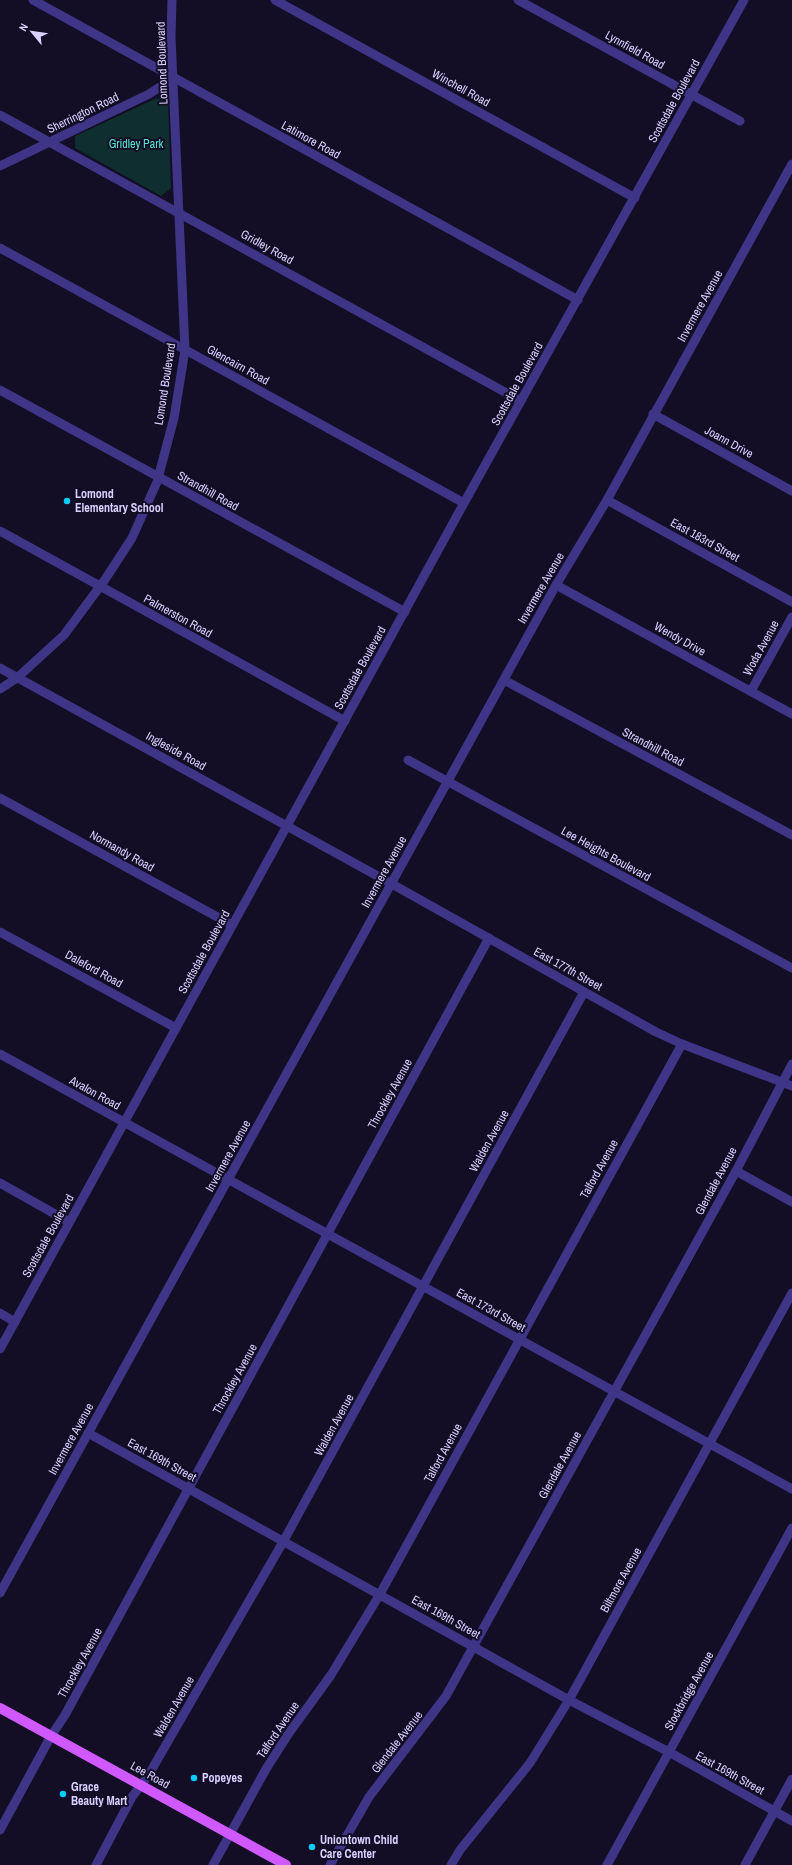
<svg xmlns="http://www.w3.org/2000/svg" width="792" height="1865" viewBox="0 0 792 1865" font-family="'Archivo Narrow',sans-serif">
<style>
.green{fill:#0f2e2f}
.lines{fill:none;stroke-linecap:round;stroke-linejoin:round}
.minor{stroke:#3f3587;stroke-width:9}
.major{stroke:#cf58ff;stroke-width:10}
.poi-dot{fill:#00cdfc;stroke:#130d25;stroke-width:1.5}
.labels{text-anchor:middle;stroke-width:4;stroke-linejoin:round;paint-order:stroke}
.street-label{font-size:12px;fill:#dad1ff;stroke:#130d25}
.park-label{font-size:12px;fill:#54e7cf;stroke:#130d25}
.poi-label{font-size:12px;font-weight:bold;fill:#dad1ff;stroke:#130d25;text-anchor:start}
</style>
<rect width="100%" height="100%" fill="#130d25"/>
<path class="green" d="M 157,98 L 168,103 L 171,188 L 161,196 L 75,148 L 75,136 Z"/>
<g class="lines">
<g class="minor">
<path d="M 33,0 L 578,300"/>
<path d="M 275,0 L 635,198"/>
<path d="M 518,0 L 740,121"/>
<path d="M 0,115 L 521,401"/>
<path d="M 0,166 L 149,94 L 174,78"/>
<path d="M 0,248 L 464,503"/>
<path d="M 0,390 L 405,612"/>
<path d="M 653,414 L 792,491"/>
<path d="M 607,500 L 792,602"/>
<path d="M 0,531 L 345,721"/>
<path d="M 556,585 L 792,714"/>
<path d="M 0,668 L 383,879 L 656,1032 L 682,1044 L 792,1086"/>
<path d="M 504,680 L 792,835"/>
<path d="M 0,689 L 17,678 L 64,635 L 104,581 L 132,538 L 157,482 L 174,418 L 185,350 L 171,37 L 172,0"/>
<path d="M 751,691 L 792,617"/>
<path d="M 408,760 L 792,968"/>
<path d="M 0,798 L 232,925"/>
<path d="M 0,932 L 176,1028"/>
<path d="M 0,1054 L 792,1489"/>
<path d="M 736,1171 L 792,1202"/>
<path d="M 0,1183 L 69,1222"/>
<path d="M 0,1313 L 15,1322"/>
<path d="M 0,1349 L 464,503 L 744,0"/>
<path d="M 88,1433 L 569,1700 L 669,1752 L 792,1821"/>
<path d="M 0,1593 L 556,585 L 607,500 L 792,164"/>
<path d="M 0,1830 L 51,1736 L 65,1715 L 489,938"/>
<path d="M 96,1865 L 132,1797 L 148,1776 L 283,1542 L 584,992"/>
<path d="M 213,1865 L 266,1769 L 289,1733 L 331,1675 L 380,1594 L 682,1044"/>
<path d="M 330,1865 L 369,1797 L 446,1696 L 736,1171 L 792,1064"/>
<path d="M 451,1865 L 460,1850 L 530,1763 L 569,1700 L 792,1293"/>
<path d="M 607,1865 L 792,1528"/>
<path d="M 745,1865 L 792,1779"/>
</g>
<path class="major" d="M 0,1708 L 286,1865"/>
</g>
<g class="poi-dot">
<circle cx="67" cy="501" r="4"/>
<circle cx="194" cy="1778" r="4"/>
<circle cx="63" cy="1794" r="4"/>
<circle cx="312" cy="1847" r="4"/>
</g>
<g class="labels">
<g class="street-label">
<text transform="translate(635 50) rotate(29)" y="4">Lynnfield Road</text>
<text transform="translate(162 63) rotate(-92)" y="4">Lomond Boulevard</text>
<text transform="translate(461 88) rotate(29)" y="4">Winchell Road</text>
<text transform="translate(674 101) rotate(-61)" y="4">Scottsdale Boulevard</text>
<text transform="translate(83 113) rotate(-26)" y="4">Sherrington Road</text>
<text transform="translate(311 140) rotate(29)" y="4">Latimore Road</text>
<text transform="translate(267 247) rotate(29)" y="4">Gridley Road</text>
<text transform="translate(700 306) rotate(-61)" y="4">Invermere Avenue</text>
<text transform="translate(238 365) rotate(29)" y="4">Glencairn Road</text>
<text transform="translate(165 384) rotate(-81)" y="4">Lomond Boulevard</text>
<text transform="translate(517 384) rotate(-61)" y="4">Scottsdale Boulevard</text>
<text transform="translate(729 442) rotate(29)" y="4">Joann Drive</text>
<text transform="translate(208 491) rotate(29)" y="4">Strandhill Road</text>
<text transform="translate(705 540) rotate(29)" y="4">East 183rd Street</text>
<text transform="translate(541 588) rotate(-60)" y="4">Invermere Avenue</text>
<text transform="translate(178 616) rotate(29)" y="4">Palmerston Road</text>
<text transform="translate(680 639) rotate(29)" y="4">Wendy Drive</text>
<text transform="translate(761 648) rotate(-61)" y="4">Woda Avenue</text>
<text transform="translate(360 668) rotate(-61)" y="4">Scottsdale Boulevard</text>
<text transform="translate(653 747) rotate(28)" y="4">Strandhill Road</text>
<text transform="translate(176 751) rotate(29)" y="4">Ingleside Road</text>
<text transform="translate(122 851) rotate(29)" y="4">Normandy Road</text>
<text transform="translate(606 854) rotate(29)" y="4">Lee Heights Boulevard</text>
<text transform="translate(384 872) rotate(-61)" y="4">Invermere Avenue</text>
<text transform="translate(204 952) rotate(-61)" y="4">Scottsdale Boulevard</text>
<text transform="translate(94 969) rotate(29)" y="4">Daleford Road</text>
<text transform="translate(568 969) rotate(29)" y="4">East 177th Street</text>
<text transform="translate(95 1093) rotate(29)" y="4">Avalon Road</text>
<text transform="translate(390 1094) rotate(-61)" y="4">Throckley Avenue</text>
<text transform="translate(489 1141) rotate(-61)" y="4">Walden Avenue</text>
<text transform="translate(228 1156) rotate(-61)" y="4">Invermere Avenue</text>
<text transform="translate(599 1169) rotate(-61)" y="4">Talford Avenue</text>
<text transform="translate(716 1181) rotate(-62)" y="4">Glendale Avenue</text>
<text transform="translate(48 1236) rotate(-61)" y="4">Scottsdale Boulevard</text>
<text transform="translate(491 1310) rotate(29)" y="4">East 173rd Street</text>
<text transform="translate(235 1379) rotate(-61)" y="4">Throckley Avenue</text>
<text transform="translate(334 1425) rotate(-61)" y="4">Walden Avenue</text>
<text transform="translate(71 1439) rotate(-61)" y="4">Invermere Avenue</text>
<text transform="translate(443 1453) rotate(-61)" y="4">Talford Avenue</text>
<text transform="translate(162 1460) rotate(29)" y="4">East 169th Street</text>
<text transform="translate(560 1465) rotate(-61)" y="4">Glendale Avenue</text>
<text transform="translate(621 1580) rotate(-61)" y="4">Biltmore Avenue</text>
<text transform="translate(446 1617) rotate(29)" y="4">East 169th Street</text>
<text transform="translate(80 1663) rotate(-61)" y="4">Throckley Avenue</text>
<text transform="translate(689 1691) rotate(-61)" y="4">Stockbridge Avenue</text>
<text transform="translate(174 1707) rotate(-60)" y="4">Walden Avenue</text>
<text transform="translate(278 1730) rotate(-56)" y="4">Talford Avenue</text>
<text transform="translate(397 1742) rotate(-52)" y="4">Glendale Avenue</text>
<text transform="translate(730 1773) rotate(29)" y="4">East 169th Street</text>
<text transform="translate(150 1775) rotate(29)" y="4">Lee Road</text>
</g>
<g class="park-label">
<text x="136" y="148">Gridley Park</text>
</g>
<g class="poi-label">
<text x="75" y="498">Lomond<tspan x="75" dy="14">Elementary School</tspan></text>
<text x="202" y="1782">Popeyes</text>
<text x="71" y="1791">Grace<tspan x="71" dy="14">Beauty Mart</tspan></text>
<text x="320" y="1844">Uniontown Child<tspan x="320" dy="14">Care Center</tspan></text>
</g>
</g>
<g transform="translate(32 32) rotate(299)" stroke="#130d25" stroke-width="3" paint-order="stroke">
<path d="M0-3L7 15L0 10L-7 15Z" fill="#dad1ff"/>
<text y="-6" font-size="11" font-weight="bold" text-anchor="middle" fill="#dad1ff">N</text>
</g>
</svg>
